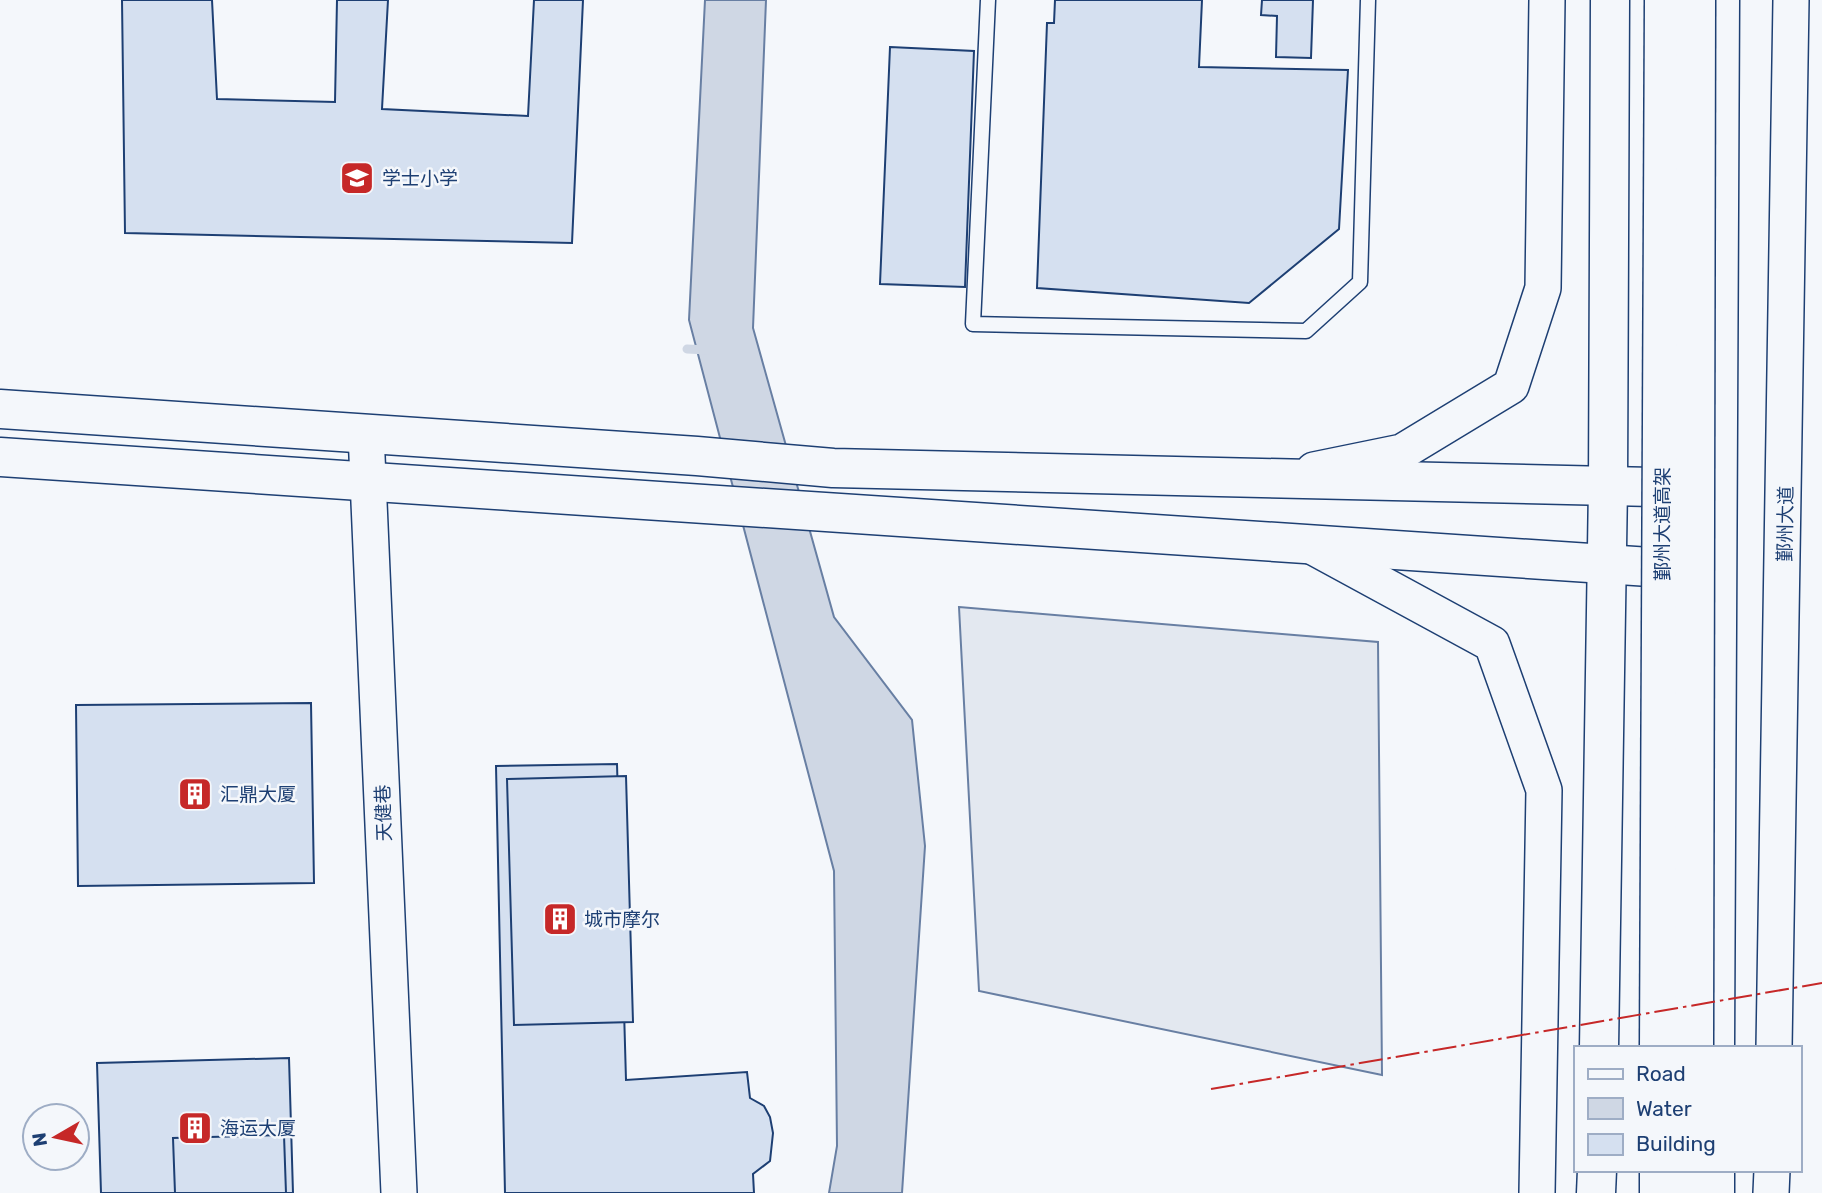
<svg xmlns="http://www.w3.org/2000/svg" width="1822" height="1193" viewBox="0 0 1822 1193" font-family="Rubik,'Noto Sans SC',sans-serif">
<style>
.parking{fill:#e3e8f0;stroke:#687fa3;stroke-width:2}
.water{fill:#cfd7e4;stroke:#687fa3;stroke-width:2}
.lines{fill:none;stroke-linecap:round;stroke-linejoin:round}
.stream{stroke:#cfd7e4;stroke-width:9}
.building{fill:#d5e0f0;stroke:#1d3f73;stroke-width:2}
.service-casing{stroke:#1d3f73;stroke-width:17}
.tertiary-casing{stroke:#1d3f73;stroke-width:38}
.secondary-casing{stroke:#1d3f73;stroke-width:41}
.primary-casing{stroke:#1d3f73;stroke-width:41}
.trunk-casing{stroke:#1d3f73;stroke-width:41}
.service{stroke:#f4f7fb;stroke-width:14}
.tertiary{stroke:#f4f7fb;stroke-width:35}
.secondary{stroke:#f4f7fb;stroke-width:38}
.primary{stroke:#f4f7fb;stroke-width:38}
.trunk{stroke:#f4f7fb;stroke-width:38}
.trunk-bridge-casing{stroke:#1d3f73;stroke-width:41;stroke-linecap:butt}
.trunk-bridge{stroke:#f4f7fb;stroke-width:38}
.power{stroke:#c62828;stroke-width:2;stroke-dasharray:24 5 3.5 5;stroke-linecap:butt}
.labels{text-anchor:middle;stroke-width:5;stroke-linejoin:round;paint-order:stroke}
.poi-label{font-size:19px;fill:#1d3f73;stroke:#f4f7fb;text-anchor:start}
.street-label{font-size:19px;fill:#1d3f73;stroke:#f4f7fb}
</style>
<rect width="100%" height="100%" fill="#f4f7fb"/>
<path class="parking" d="M 959,607 L 1378,642 L 1382,1075 L 979,991 Z"/>
<path class="water" d="M 705,0 L 766,0 L 753,328 L 834,617 L 912,720 L 925,846 L 902,1193 L 829,1193 L 837,1146 L 834,871 L 689,320 Z"/>
<g class="lines">
<path class="stream" d="M 687,349 L 707,350"/>
</g>
<g class="building">
<path d="M 122,0 L 212,0 L 217,99 L 335,102 L 337,0 L 388,0 L 382,109 L 528,116 L 534,0 L 583,0 L 572,243 L 125,233 Z"/>
<path d="M 1055,0 L 1202,0 L 1199,67 L 1348,70 L 1339,229 L 1249,303 L 1037,288 L 1047,23 L 1054,23 Z"/>
<path d="M 1262,0 L 1313,0 L 1311,58 L 1276,57 L 1277,16 L 1261,15 Z"/>
<path d="M 890,47 L 974,51 L 965,287 L 880,284 Z"/>
<path d="M 311,703 L 314,883 L 78,886 L 76,705 Z"/>
<path d="M 617,764 L 626,1080 L 747,1072 L 750,1098 L 764,1106 L 770,1117 L 773,1133 L 770,1161 L 753,1174 L 754,1193 L 505,1193 L 496,766 Z"/>
<path d="M 626,776 L 633,1022 L 514,1025 L 507,779 Z"/>
<path d="M 289,1058 L 293,1193 L 101,1193 L 97,1063 Z"/>
<path d="M 284,1135 L 286,1193 L 175,1193 L 173,1138 Z"/>
</g>
<g class="lines">
<g class="service-casing">
<path id="service" d="M 988,0 L 973,324 L 1306,331 L 1360,282 L 1368,0"/>
</g>
<g class="tertiary-casing">
<g id="tertiary">
<path d="M 366,433 L 399,1193"/>
<path d="M 1314,470 L 1402,452 L 1511,386 L 1543,288 L 1547,0"/>
<path d="M 1308,544 L 1492,644 L 1544,790 L 1537,1193"/>
<path d="M 1774,1048 L 1791,0"/>
<path d="M 1771,1193 L 1772,1170"/>
</g>
</g>
<g class="secondary-casing">
<g id="secondary">
<path d="M 0,409 L 697,456 L 833,468 L 1696,488"/>
<path d="M 0,457 L 1695,570"/>
</g>
</g>
<g class="primary-casing">
<g id="primary">
<path d="M 1599,1048 L 1608,486 L 1610,0"/>
<path d="M 1715,1048 L 1720,0"/>
<path d="M 1596,1193 L 1597,1170"/>
<path d="M 1715,1193 L 1715,1170"/>
</g>
</g>
<g class="trunk-casing">
<g id="trunk">
<path d="M 1659,1193 L 1659,1170"/>
<path d="M 1694,1193 L 1694,1170"/>
</g>
</g>
<use href="#service" class="service"/>
<use href="#tertiary" class="tertiary"/>
<use href="#secondary" class="secondary"/>
<use href="#primary" class="primary"/>
<use href="#trunk" class="trunk"/>
<g class="trunk-bridge-casing">
<g id="trunk-bridge">
<path d="M 1659,1048 L 1664,0"/>
<path d="M 1694,1048 L 1696,0"/>
</g>
</g>
<use href="#trunk-bridge" class="trunk-bridge"/>
<path class="power" d="M 1211,1089 L 1822,983"/>
</g>
<defs>
<g id="school-square" transform="scale(1.75)"><rect x="-9" y="-9" width="18" height="18" rx="4" fill="#c62828" stroke="#f4f7fb"/><path d="M0-5L7-2L0 1L-7-2ZM-4 1L0 2.5L4 1V4Q0 6-4 4Z" fill="#fff"/></g>
<g id="building-square" transform="scale(1.75)"><rect x="-9" y="-9" width="18" height="18" rx="4" fill="#c62828" stroke="#f4f7fb"/><path d="M-4-6H4V6H1V3H-1V6H-4ZM-2.5-4.3h1.7v1.8h-1.7ZM.8-4.3h1.7v1.8H.8ZM-2.5-1h1.7V.8h-1.7ZM.8-1h1.7V.8H.8Z" fill="#fff"/></g>
</defs>
<g fill-rule="evenodd">
<use href="#school-square" x="357" y="178"/>
<use href="#building-square" x="195" y="794"/>
<use href="#building-square" x="560" y="919"/>
<use href="#building-square" x="195" y="1128"/>
</g>
<g class="labels">
<g class="poi-label">
<text x="382" y="185">学士小学</text>
<text x="220" y="801">汇鼎大厦</text>
<text x="584" y="926">城市摩尔</text>
<text x="220" y="1135">海运大厦</text>
</g>
<g class="street-label">
<text transform="translate(1662 524) rotate(-90)" y="7">鄞州大道高架</text>
<text transform="translate(1785 524) rotate(-89)" y="7">鄞州大道</text>
<text transform="translate(383 813) rotate(-92)" y="7">天健巷</text>
</g>
</g>
<rect x="1574" y="1046" width="228" height="126" fill="#f4f7fb" stroke="#9eadc5" stroke-width="2"/>
<rect x="1588" y="1069" width="35" height="10" fill="#f4f7fb" stroke="#9eadc5" stroke-width="2"/>
<text x="1636" y="1081" font-size="21" fill="#1d3f73">Road</text>
<rect x="1588" y="1098" width="35" height="21" fill="#cfd7e4" stroke="#9eadc5" stroke-width="2"/>
<text x="1636" y="1116" font-size="21" fill="#1d3f73">Water</text>
<rect x="1588" y="1134" width="35" height="21" fill="#d5e0f0" stroke="#9eadc5" stroke-width="2"/>
<text x="1636" y="1151" font-size="21" fill="#1d3f73">Building</text>
<g transform="translate(56 1137) rotate(261)"><circle r="33" fill="#f4f7fb" stroke="#9eadc5" stroke-width="2"/>
<path d="M0-5L12 26L0 18L-12 26Z" fill="#c62828"/>
<text y="-10" font-size="19" font-weight="bold" text-anchor="middle" fill="#1d3f73">N</text>
</g>
</svg>
